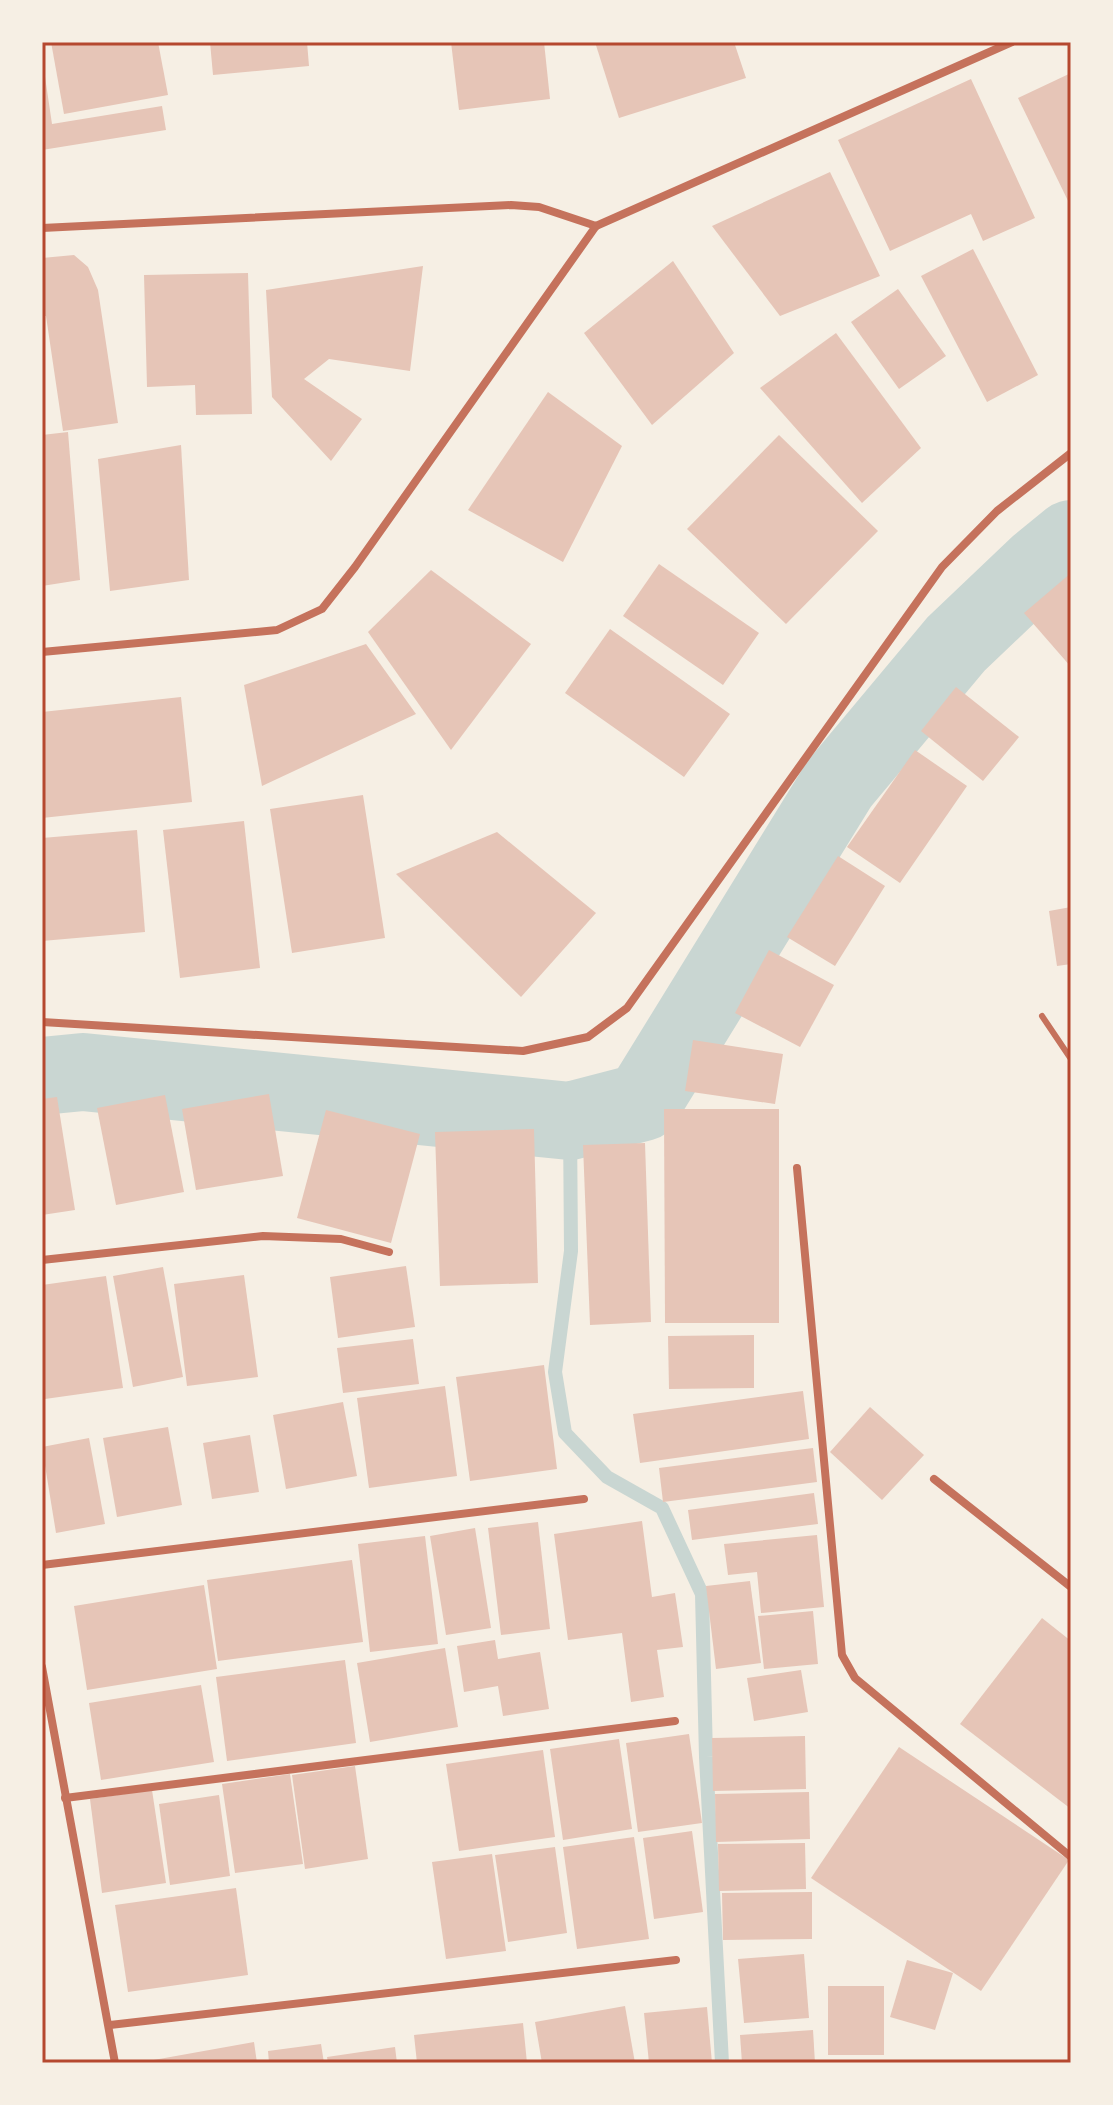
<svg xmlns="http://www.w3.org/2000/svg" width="1113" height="2105" viewBox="0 0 1113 2105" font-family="'Alegreya Sans',sans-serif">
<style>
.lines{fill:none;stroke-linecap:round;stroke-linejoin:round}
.stream{stroke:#c9d6d2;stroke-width:14}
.river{stroke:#c9d6d2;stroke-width:78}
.building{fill:#e6c5b7}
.service{stroke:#c5725c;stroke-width:6}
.minor{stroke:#c5725c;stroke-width:8}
.neatline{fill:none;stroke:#b5482f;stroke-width:3}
</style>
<rect width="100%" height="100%" fill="#f6efe4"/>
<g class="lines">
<path class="stream" d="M 570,1121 L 571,1251 L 555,1372 L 565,1433 L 607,1477 L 662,1508 L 702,1594 L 706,1757 L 722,2063"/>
<path class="river" d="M 42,1076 L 83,1072 L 570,1121 L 643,1102 L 839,784 L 956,644 L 1038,566 L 1071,539"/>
</g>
<g class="building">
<path d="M 51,42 L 158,42 L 168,95 L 64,114 Z"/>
<path d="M 210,42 L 307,42 L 309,66 L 213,75 Z"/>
<path d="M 451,42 L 544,42 L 550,99 L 459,110 Z"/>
<path d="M 595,42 L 734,42 L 746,78 L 619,118 Z"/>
<path d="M 44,70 L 52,124 L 162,106 L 166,130 L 42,150 Z"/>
<path d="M 1071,73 L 1071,207 L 1018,98 Z"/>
<path d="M 971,79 L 1035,218 L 983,241 L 971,214 L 890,251 L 838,140 Z"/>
<path d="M 830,172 L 880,276 L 780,316 L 712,226 Z"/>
<path d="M 973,249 L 1038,375 L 987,402 L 921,276 Z"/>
<path d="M 74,255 L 88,267 L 98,290 L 118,423 L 63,431 L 46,316 L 42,316 L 42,258 Z"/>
<path d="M 673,261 L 734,353 L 652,425 L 584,333 Z"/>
<path d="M 423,266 L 410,371 L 329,359 L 304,379 L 362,419 L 331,461 L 272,397 L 266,290 Z"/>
<path d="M 248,273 L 252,414 L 196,415 L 195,385 L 147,387 L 144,275 Z"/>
<path d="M 898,289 L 946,356 L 899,389 L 851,322 Z"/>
<path d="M 836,333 L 921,448 L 862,503 L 760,388 Z"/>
<path d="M 548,392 L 622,446 L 563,562 L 468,510 Z"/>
<path d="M 68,432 L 80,580 L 42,586 L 42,435 Z"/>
<path d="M 779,435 L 878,531 L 786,624 L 687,529 Z"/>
<path d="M 181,445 L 189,580 L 110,591 L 98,459 Z"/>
<path d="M 659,564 L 759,633 L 723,685 L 623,616 Z"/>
<path d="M 431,570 L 531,644 L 451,750 L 368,632 Z"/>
<path d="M 1071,573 L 1071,667 L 1024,613 Z"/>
<path d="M 610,629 L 730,714 L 684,777 L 565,693 Z"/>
<path d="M 366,644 L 416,714 L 262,786 L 244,685 Z"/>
<path d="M 956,687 L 1019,737 L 983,781 L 921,731 Z"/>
<path d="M 181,697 L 192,802 L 42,818 L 42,712 Z"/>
<path d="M 915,750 L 967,786 L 900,883 L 847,847 Z"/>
<path d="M 363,795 L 385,938 L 292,953 L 270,809 Z"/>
<path d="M 244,821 L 260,968 L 180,978 L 163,830 Z"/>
<path d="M 137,830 L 145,932 L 42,941 L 42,838 Z"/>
<path d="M 497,832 L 596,913 L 521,997 L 396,874 Z"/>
<path d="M 838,856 L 885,886 L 835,966 L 787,937 Z"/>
<path d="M 1071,907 L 1071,964 L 1057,966 L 1049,911 Z"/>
<path d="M 769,950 L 834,985 L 800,1047 L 735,1013 Z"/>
<path d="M 693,1040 L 783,1054 L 775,1104 L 685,1091 Z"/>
<path d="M 269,1094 L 283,1176 L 196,1190 L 182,1109 Z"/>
<path d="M 165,1095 L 184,1192 L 116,1205 L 97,1108 Z"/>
<path d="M 57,1097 L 75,1210 L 42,1215 L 42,1099 Z"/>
<path d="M 664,1109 L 779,1109 L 779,1323 L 665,1323 Z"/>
<path d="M 326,1110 L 420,1134 L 391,1243 L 297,1218 Z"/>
<path d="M 534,1129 L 538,1283 L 440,1286 L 435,1132 Z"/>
<path d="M 645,1143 L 651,1322 L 590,1325 L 583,1145 Z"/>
<path d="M 406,1266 L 415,1327 L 338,1338 L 330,1277 Z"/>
<path d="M 163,1267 L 183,1377 L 133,1387 L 113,1276 Z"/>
<path d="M 244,1275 L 258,1377 L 187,1386 L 174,1284 Z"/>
<path d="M 106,1276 L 123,1388 L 45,1399 L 42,1380 L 42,1285 Z"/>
<path d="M 754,1335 L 754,1388 L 669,1389 L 668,1336 Z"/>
<path d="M 413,1339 L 419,1384 L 343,1393 L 337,1348 Z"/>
<path d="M 544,1365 L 557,1469 L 470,1481 L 456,1377 Z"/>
<path d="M 445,1386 L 457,1476 L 369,1488 L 357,1398 Z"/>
<path d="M 803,1391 L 809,1439 L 640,1463 L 633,1414 Z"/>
<path d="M 343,1402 L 357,1476 L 286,1489 L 273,1415 Z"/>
<path d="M 870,1407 L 924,1455 L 882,1500 L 830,1452 Z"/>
<path d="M 168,1427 L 182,1505 L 117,1517 L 103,1438 Z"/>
<path d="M 250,1435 L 259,1492 L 212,1499 L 203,1443 Z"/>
<path d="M 89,1438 L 105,1524 L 56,1533 L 42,1447 Z"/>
<path d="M 813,1448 L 817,1482 L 663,1502 L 659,1468 Z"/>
<path d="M 814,1493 L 818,1524 L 692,1540 L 688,1510 Z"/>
<path d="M 642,1521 L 652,1597 L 675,1593 L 683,1647 L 657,1650 L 664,1697 L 631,1702 L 622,1633 L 568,1640 L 554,1534 Z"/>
<path d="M 538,1522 L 550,1629 L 501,1635 L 488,1528 Z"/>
<path d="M 475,1528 L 491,1628 L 446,1635 L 430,1536 Z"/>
<path d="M 817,1535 L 824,1607 L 761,1613 L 757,1572 L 728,1575 L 724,1544 Z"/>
<path d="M 425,1536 L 438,1644 L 370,1652 L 358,1544 Z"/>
<path d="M 352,1560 L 363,1642 L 218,1661 L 207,1580 Z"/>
<path d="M 750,1581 L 761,1663 L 716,1669 L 706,1586 Z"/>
<path d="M 204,1585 L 217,1669 L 87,1690 L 74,1606 Z"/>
<path d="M 813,1611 L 818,1664 L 764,1669 L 758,1616 Z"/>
<path d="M 1042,1618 L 1071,1641 L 1071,1809 L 960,1724 Z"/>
<path d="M 495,1640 L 498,1659 L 540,1652 L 549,1709 L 503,1716 L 498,1686 L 464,1692 L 457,1646 Z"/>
<path d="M 445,1648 L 458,1727 L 370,1742 L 357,1663 Z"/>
<path d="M 345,1660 L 356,1743 L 227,1761 L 216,1677 Z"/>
<path d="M 801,1670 L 808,1712 L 754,1721 L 747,1678 Z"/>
<path d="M 201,1685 L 214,1762 L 101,1780 L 89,1703 Z"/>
<path d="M 689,1734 L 702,1823 L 638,1832 L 626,1743 Z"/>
<path d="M 805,1736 L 806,1789 L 713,1791 L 712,1738 Z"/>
<path d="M 619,1739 L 632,1829 L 563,1840 L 550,1749 Z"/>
<path d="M 899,1747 L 1069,1860 L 981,1991 L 811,1878 Z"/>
<path d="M 543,1750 L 555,1837 L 459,1851 L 446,1764 Z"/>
<path d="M 355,1766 L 368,1859 L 305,1869 L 292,1775 Z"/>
<path d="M 290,1774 L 303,1864 L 235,1873 L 222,1784 Z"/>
<path d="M 152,1790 L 166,1883 L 102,1893 L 90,1799 Z"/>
<path d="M 809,1792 L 810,1839 L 716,1842 L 715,1794 Z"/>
<path d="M 219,1795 L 230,1876 L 170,1885 L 159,1804 Z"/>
<path d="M 692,1831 L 703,1912 L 654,1919 L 643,1838 Z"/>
<path d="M 634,1837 L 649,1939 L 577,1949 L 563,1847 Z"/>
<path d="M 805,1843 L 806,1889 L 719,1891 L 718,1844 Z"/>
<path d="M 555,1847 L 567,1933 L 508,1942 L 495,1855 Z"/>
<path d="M 492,1854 L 506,1951 L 446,1959 L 432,1862 Z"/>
<path d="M 236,1888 L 248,1975 L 128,1992 L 115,1905 Z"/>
<path d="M 812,1892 L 812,1939 L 723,1940 L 722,1893 Z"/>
<path d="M 804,1954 L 809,2018 L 744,2023 L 738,1959 Z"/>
<path d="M 907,1960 L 953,1973 L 935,2030 L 890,2017 Z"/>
<rect x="828" y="1986" width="56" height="69"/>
<path d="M 625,2006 L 635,2063 L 542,2063 L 535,2022 Z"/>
<path d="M 707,2007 L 712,2063 L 649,2063 L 644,2013 Z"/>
<path d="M 523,2023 L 527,2063 L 417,2063 L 414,2035 Z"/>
<path d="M 813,2030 L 815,2063 L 742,2063 L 740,2035 Z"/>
<path d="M 254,2042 L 257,2063 L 149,2063 L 148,2061 Z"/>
<path d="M 321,2044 L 324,2063 L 269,2063 L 268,2051 Z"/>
<path d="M 395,2047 L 397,2063 L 328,2063 L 327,2057 Z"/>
</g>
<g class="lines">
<path class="service" d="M 1042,1016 L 1071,1059"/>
<g class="minor">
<path d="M 596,226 L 1012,42"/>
<path d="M 42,228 L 511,205 L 539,207 L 596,226"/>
<path d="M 42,652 L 277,630 L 322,609 L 355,567 L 596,226"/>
<path d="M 42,1022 L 523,1051 L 588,1037 L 627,1008 L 942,567 L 997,511 L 1071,453"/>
<path d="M 797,1168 L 842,1655 L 855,1678 L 1071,1857"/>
<path d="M 42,1260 L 263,1236 L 341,1239 L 389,1252"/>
<path d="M 934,1479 L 1071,1587"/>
<path d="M 42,1565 L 584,1499"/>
<path d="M 42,1667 L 115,2063"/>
<path d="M 65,1798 L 675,1721"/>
<path d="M 110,2025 L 676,1960"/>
</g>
</g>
<rect width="1113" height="2105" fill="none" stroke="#f6efe4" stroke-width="88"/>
<rect x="44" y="44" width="1025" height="2017" class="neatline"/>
</svg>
